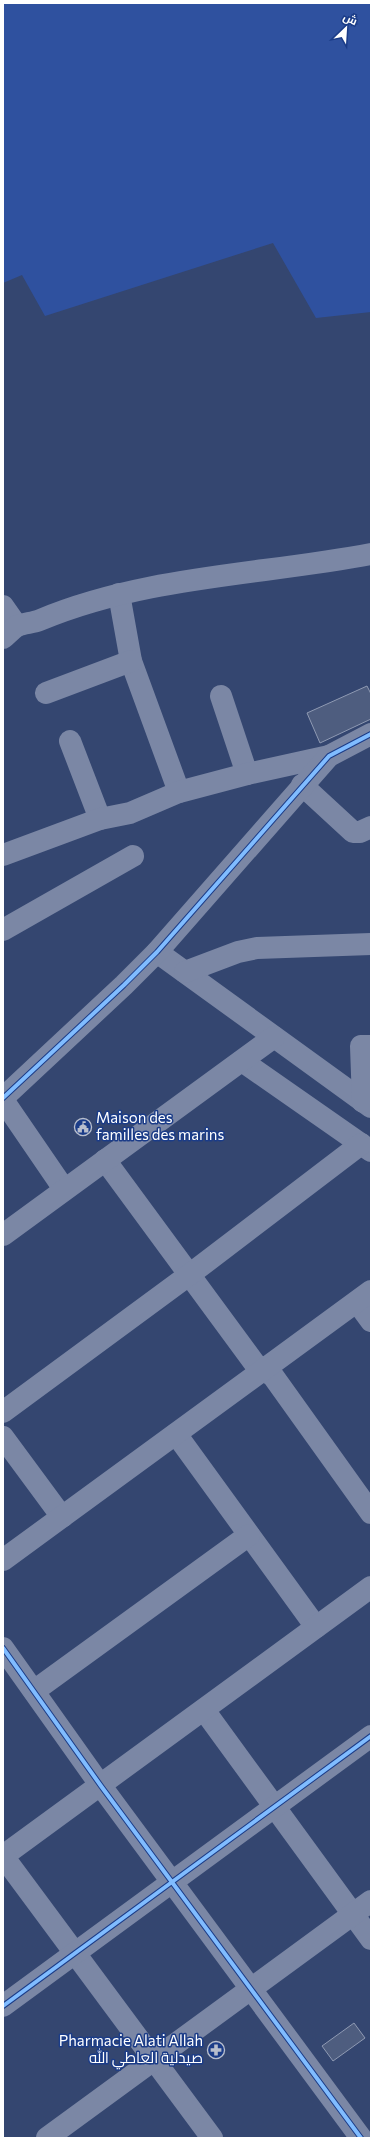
<svg xmlns="http://www.w3.org/2000/svg" width="374" height="2141" viewBox="0 0 374 2141" font-family="Commissioner,Cairo,sans-serif">
<style>
.green{fill:#2f519f}
.building{fill:#4e5d7f;stroke:#8f9ab3}
.lines{fill:none;stroke-linecap:round;stroke-linejoin:round}
.minor{stroke:#7b87a5;stroke-width:22}
.cycleway-casing{stroke:#1b3c88;stroke-width:6}
.cycleway{stroke:#80bcff;stroke-width:4}
.labels{text-anchor:middle;stroke-width:3;stroke-linejoin:round;paint-order:stroke}
.poi-label{font-size:15px;fill:#fff;stroke:#1b3c88;text-anchor:start}
</style>
<rect width="100%" height="100%" fill="#344670"/>
<path class="green" d="M 3,3 L 371,3 L 371,312 L 316,318 L 273,243 L 45,316 L 22,275 L 3,283 Z"/>
<g class="building">
<path d="M 367,686 L 371,694 L 371,719 L 320,743 L 307,713 Z"/>
<path d="M 354,2023 L 365,2038 L 333,2061 L 322,2046 Z"/>
</g>
<g class="lines">
<g class="minor">
<path d="M 119,594 L 131,661 L 179,792"/>
<path d="M 3,606 L 17,626"/>
<path d="M 3,638 C 7,635 12,629 17,626 C 24,623 33,623 40,620 C 145,576 261,575 371,554"/>
<path d="M 46,693 L 131,661"/>
<path d="M 221,696 L 247,774"/>
<path d="M 70,741 L 100,819"/>
<path d="M 302,785 L 353,832 L 360,832 L 371,827"/>
<path d="M 3,855 L 100,819 L 130,813 L 179,792 L 247,774 L 329,756"/>
<path d="M 3,930 L 133,856"/>
<path d="M 157,952 L 371,1107"/>
<path d="M 185,972 L 238,952 L 257,948 L 371,944"/>
<path d="M 242,1061 L 371,1151"/>
<path d="M 3,1098 L 124,985 L 157,952 L 329,756 L 371,734"/>
<path d="M 3,1100 L 64,1189"/>
<path d="M 363,1102 L 361,1046 L 371,1046"/>
<path d="M 105,1160 L 255,1364 L 273,1376 L 371,1513"/>
<path d="M 3,1235 L 274,1037"/>
<path d="M 357,1302 L 371,1321"/>
<path d="M 3,1412 L 189,1275 L 361,1144"/>
<path d="M 176,1434 L 316,1627"/>
<path d="M 3,1437 L 62,1517"/>
<path d="M 3,1560 L 371,1291"/>
<path d="M 3,1648 L 101,1786 L 361,2138"/>
<path d="M 34,1691 L 249,1535"/>
<path d="M 204,1710 L 371,1939"/>
<path d="M 3,1856 L 371,1587"/>
<path d="M 3,1856 L 212,2138"/>
<path d="M 3,2006 L 371,1736"/>
<path d="M 47,2138 L 371,1901"/>
</g>
<g class="cycleway-casing">
<g id="cycleway">
<path d="M 3,1098 L 124,985 L 157,952 L 329,756 L 371,734"/>
<path d="M 3,1648 L 101,1786 L 361,2138"/>
<path d="M 3,2006 L 371,1736"/>
</g>
</g>
<use href="#cycleway" class="cycleway"/>
</g>
<defs>
<g id="civic-ring" transform="scale(0.9)"><circle r="9.5" fill="#1b3c88" stroke="#b8becd" stroke-width="1.5"/><path d="M-.6-6.5H3V-4.5H.6V-3L4-1V1h2V6H-6V1h2V-1L-.6-3ZM-1.2 2.5V6h2.4V2.5Z" fill="#b8becd"/></g>
<g id="pharmacy-ring" transform="scale(0.9)"><circle r="9.5" fill="#1b3c88" stroke="#b8becd" stroke-width="1.5"/><path d="M-2-6h4v4h4v4h-4v4h-4v-4h-4v-4h4Z" fill="#b8becd"/></g>
</defs>
<g fill-rule="evenodd">
<use href="#civic-ring" x="83" y="1127"/>
<use href="#pharmacy-ring" x="216" y="2050"/>
</g>
<g class="labels">
<g class="poi-label">
<text x="96" y="1123">Maison des<tspan x="96" dy="17">familles des marins</tspan></text>
<text x="203" y="2046" text-anchor="end">Pharmacie Alati Allah<tspan x="203" dy="17">صيدلية العاطي الله</tspan></text>
</g>
</g>
<rect width="374" height="2141" fill="none" stroke="#ffffff" stroke-width="8"/>
<g transform="translate(346 28) rotate(25)" stroke="#1b3c88" stroke-width="3" paint-order="stroke">
<path d="M0-3L7 15L0 10L-7 15Z" fill="#ffffff"/>
<text y="-6" font-size="11" font-weight="bold" text-anchor="middle" fill="#ffffff">ش</text>
</g>
</svg>
